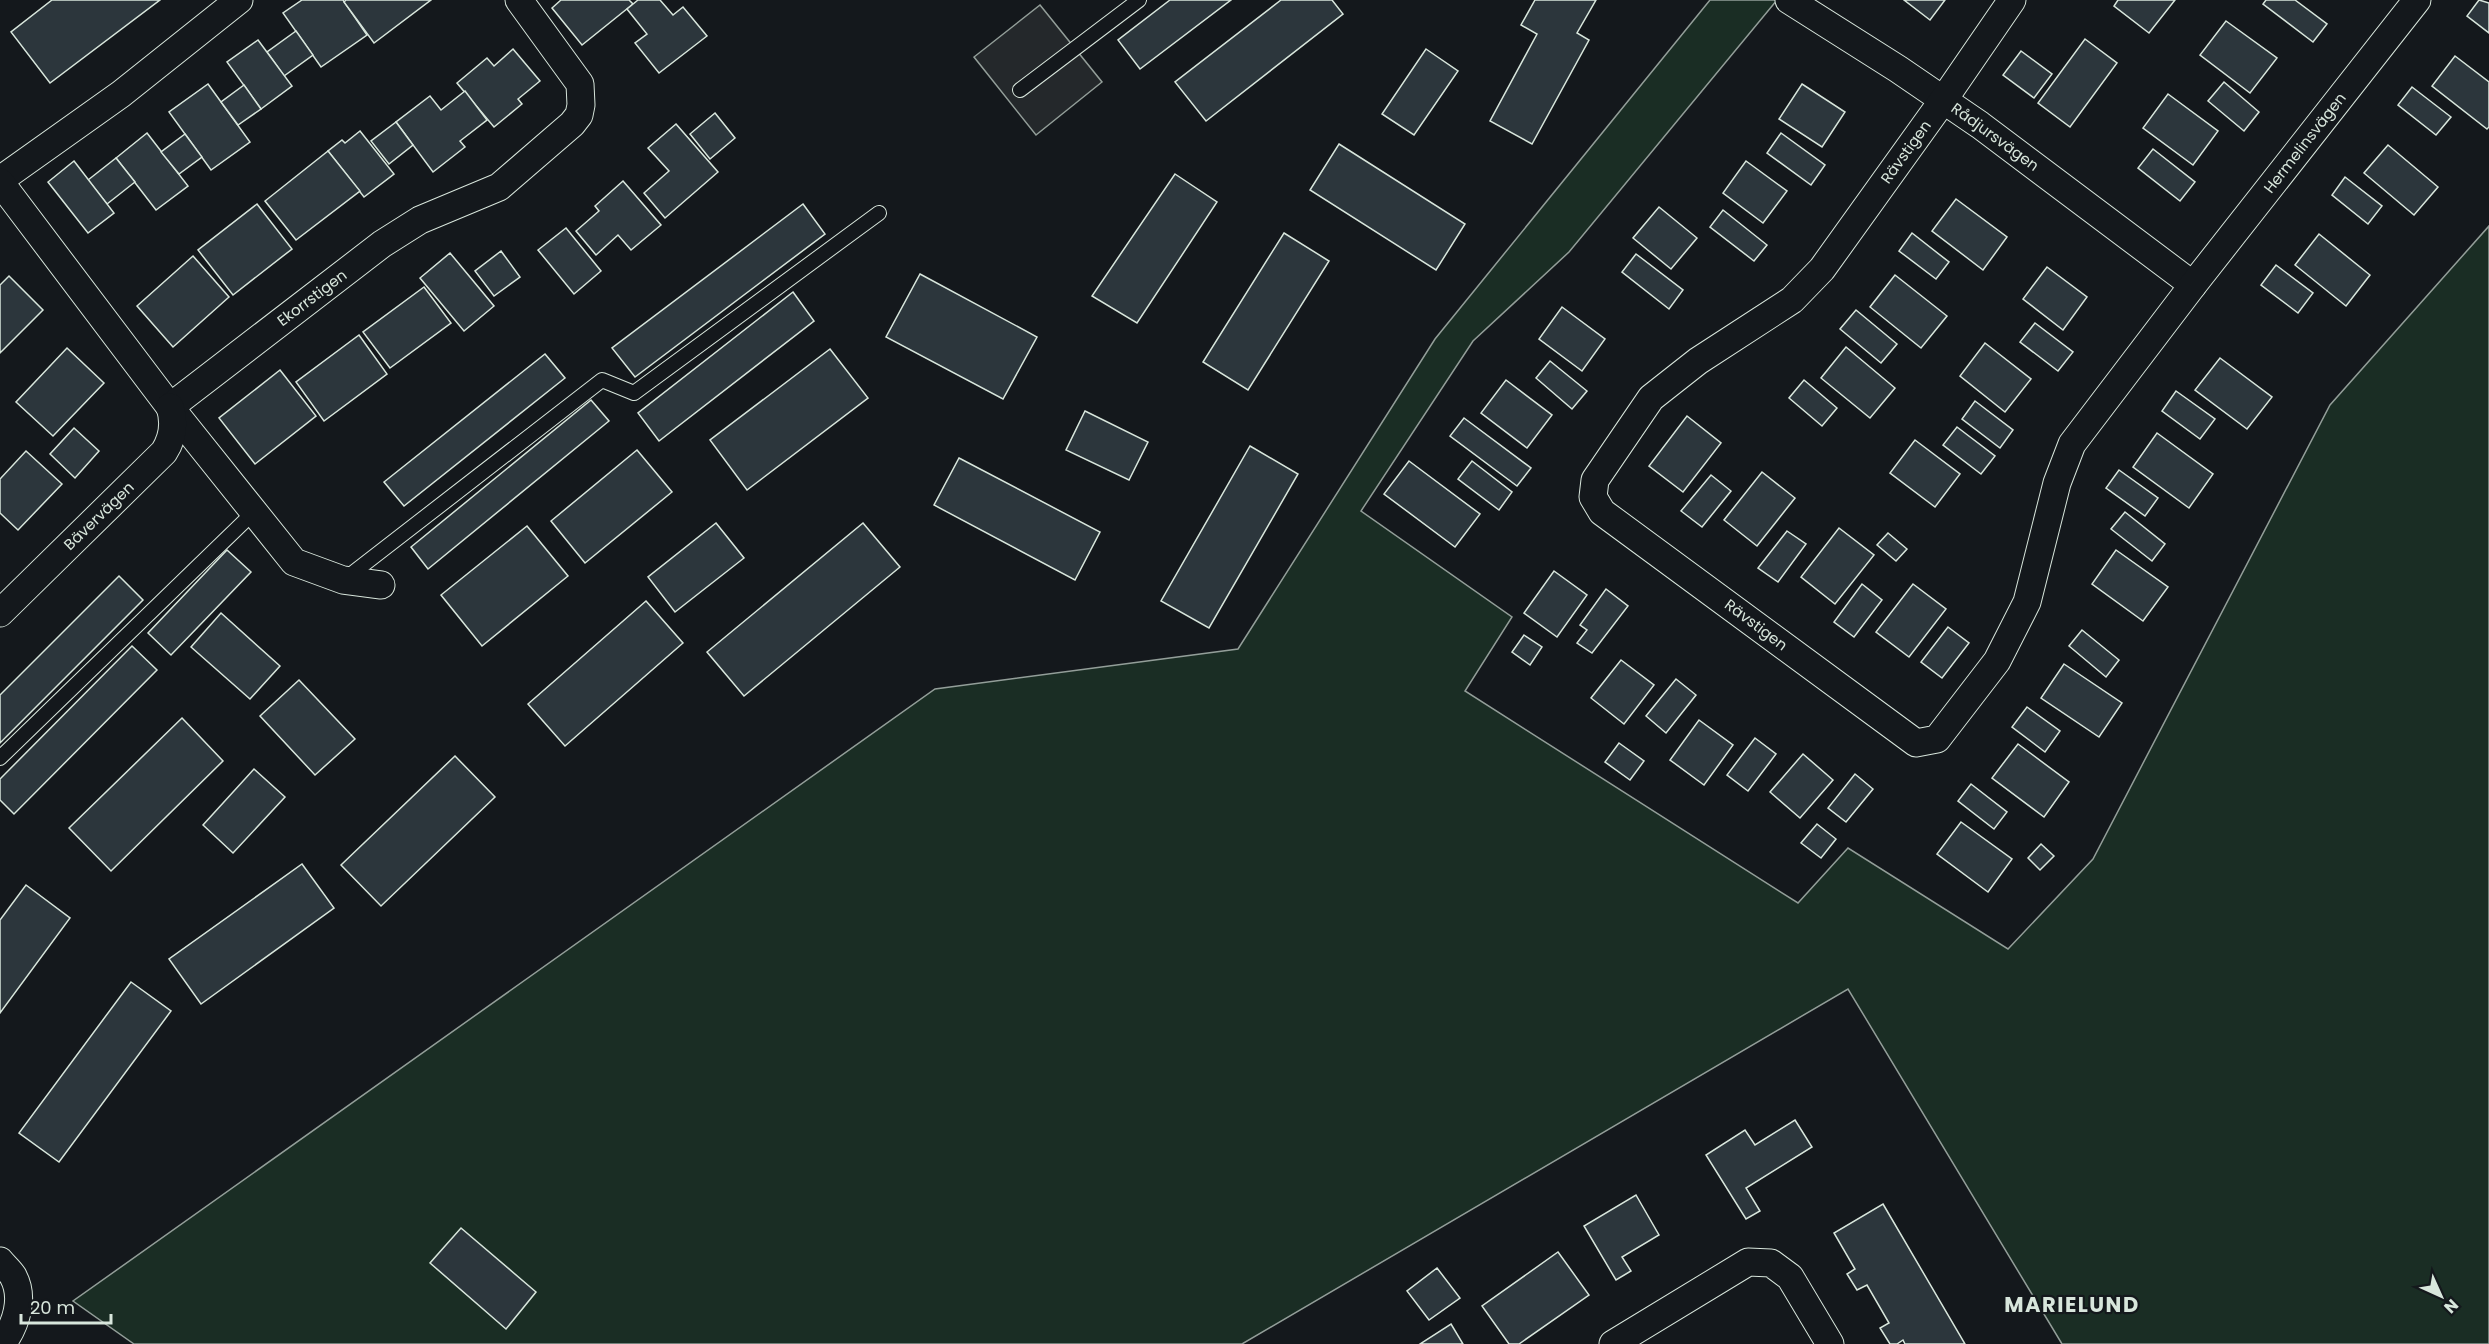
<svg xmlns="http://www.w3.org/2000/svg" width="2489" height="1344" viewBox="0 0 2489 1344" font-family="Poppins,sans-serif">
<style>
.green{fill:#1a2d24;stroke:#939e99;stroke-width:1.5}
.parking{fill:#24282b;stroke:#939e99;stroke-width:1.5}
.building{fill:#2c363c;stroke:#d8e6dc;stroke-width:1.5}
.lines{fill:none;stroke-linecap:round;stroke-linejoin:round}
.lane-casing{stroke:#d8e6dc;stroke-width:16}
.street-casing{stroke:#d8e6dc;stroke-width:29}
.lane{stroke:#14181c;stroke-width:14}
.street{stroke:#14181c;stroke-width:27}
.labels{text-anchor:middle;stroke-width:4.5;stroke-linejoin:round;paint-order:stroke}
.street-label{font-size:15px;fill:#d8e6dc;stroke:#14181c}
.district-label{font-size:21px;font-weight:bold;letter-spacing:1.5px;fill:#d8e6dc;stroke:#14181c}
</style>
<rect width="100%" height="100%" fill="#14181c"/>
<path class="green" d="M 1710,0 L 1777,0 L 1569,252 L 1473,341 L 1361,511 L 1512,617 L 1465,691 L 1798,903 L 1848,848 L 2008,949 L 2093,859 L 2330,405 L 2489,226 L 2489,1344 L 2062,1344 L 1848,989 L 1242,1344 L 134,1344 L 73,1301 L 935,689 L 1238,649 L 1435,339 Z"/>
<path class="parking" d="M 1040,5 L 1102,82 L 1036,135 L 974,57 Z"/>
<g class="building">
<path d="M 52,0 L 160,0 L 50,83 L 11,32 Z"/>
<path d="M 302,0 L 343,0 L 367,35 L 321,67 L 283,13 Z"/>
<path d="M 346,0 L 431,0 L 374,43 L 344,2 Z"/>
<path d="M 561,0 L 629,0 L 633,4 L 582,45 L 552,8 Z"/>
<path d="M 638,0 L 660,0 L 673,15 L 683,7 L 707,36 L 659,73 L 635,43 L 647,34 L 627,9 Z"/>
<path d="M 1170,0 L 1231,0 L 1140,69 L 1118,40 Z"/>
<path d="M 1281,0 L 1332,0 L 1343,14 L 1206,121 L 1175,82 Z"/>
<path d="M 1535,0 L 1596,0 L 1577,33 L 1589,40 L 1532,144 L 1490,121 L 1537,34 L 1521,25 Z"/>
<path d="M 1904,0 L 1945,0 L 1930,20 Z"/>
<path d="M 2118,0 L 2175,0 L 2149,33 L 2114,6 Z"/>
<path d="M 2266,0 L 2295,0 L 2327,24 L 2313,42 L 2263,4 Z"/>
<path d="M 2479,0 L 2489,3 L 2489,33 L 2467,16 Z"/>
<path d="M 2226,21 L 2277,58 L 2250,93 L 2200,55 Z"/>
<path d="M 296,31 L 313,55 L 284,76 L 267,52 Z"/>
<path d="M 2085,39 L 2117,63 L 2070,127 L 2038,103 Z"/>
<path d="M 258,40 L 292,86 L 261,109 L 227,62 Z"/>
<path d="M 513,49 L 540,81 L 518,99 L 522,104 L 494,127 L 457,83 L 487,58 L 494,66 Z"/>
<path d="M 1426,49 L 1458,71 L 1414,135 L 1382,114 Z"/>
<path d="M 2021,51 L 2052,74 L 2034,98 L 2003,75 Z"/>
<path d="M 2455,56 L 2489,82 L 2489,127 L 2487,129 L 2432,86 Z"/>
<path d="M 2224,82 L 2259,112 L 2244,131 L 2208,101 Z"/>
<path d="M 208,84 L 250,142 L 211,170 L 169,112 Z"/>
<path d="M 1802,84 L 1845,112 L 1822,147 L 1779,119 Z"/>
<path d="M 244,85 L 261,109 L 238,125 L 221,102 Z"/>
<path d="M 2412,87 L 2451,117 L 2436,135 L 2398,105 Z"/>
<path d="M 465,91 L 487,120 L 460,141 L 465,147 L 433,172 L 396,122 L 430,96 L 441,110 Z"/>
<path d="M 2168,94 L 2218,131 L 2193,165 L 2143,128 Z"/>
<path d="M 715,113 L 735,138 L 710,159 L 690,134 Z"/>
<path d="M 396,122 L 413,145 L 389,164 L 371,141 Z"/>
<path d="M 676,124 L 718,172 L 665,218 L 644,193 L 669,171 L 648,148 Z"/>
<path d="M 360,131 L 394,174 L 364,197 L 328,151 L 342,140 L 345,143 Z"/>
<path d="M 147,133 L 188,186 L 156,210 L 116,158 Z"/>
<path d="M 1781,133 L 1825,165 L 1811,185 L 1767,153 Z"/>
<path d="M 185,134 L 202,157 L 179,174 L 161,152 Z"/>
<path d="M 1339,144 L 1465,224 L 1436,270 L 1310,190 Z"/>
<path d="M 2388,145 L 2438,187 L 2414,215 L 2364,173 Z"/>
<path d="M 2153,149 L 2195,182 L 2180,201 L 2138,168 Z"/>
<path d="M 328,151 L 360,191 L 296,240 L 265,201 Z"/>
<path d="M 116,158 L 135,182 L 107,204 L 88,180 Z"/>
<path d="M 74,161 L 114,213 L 88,233 L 48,182 Z"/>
<path d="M 1746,161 L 1787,191 L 1763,223 L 1723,193 Z"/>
<path d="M 1175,174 L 1217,202 L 1137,323 L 1092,296 Z"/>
<path d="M 2345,177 L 2382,206 L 2368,224 L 2332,195 Z"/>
<path d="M 623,181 L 661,225 L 631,250 L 618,235 L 596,255 L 576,231 L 599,211 L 595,206 Z"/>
<path d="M 1956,199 L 2007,237 L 1983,270 L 1932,231 Z"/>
<path d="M 257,204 L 292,249 L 233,295 L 198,250 Z"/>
<path d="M 803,204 L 825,234 L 635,377 L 612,348 Z"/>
<path d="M 1659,207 L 1697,238 L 1671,269 L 1633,238 Z"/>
<path d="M 1723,210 L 1767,245 L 1754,261 L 1710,227 Z"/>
<path d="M 566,228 L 601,271 L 574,294 L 538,250 Z"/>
<path d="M 1284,233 L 1329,261 L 1248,390 L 1203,362 Z"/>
<path d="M 1912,233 L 1949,262 L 1936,279 L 1899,251 Z"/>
<path d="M 2319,234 L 2370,275 L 2346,306 L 2295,265 Z"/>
<path d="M 501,251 L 520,277 L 494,296 L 475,271 Z"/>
<path d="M 450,253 L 494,306 L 464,331 L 420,278 Z"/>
<path d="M 1636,254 L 1683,290 L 1669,309 L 1622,272 Z"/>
<path d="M 193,256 L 229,297 L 173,347 L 137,306 Z"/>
<path d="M 2276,265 L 2313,293 L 2298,313 L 2261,285 Z"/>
<path d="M 2047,267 L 2087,297 L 2063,330 L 2023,299 Z"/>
<path d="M 920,274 L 1037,337 L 1003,399 L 886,337 Z"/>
<path d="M 1895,275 L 1947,316 L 1921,348 L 1870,307 Z"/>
<path d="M 9,276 L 43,310 L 0,353 L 0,285 Z"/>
<path d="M 424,287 L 451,323 L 390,368 L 363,332 Z"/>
<path d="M 793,292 L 814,321 L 659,441 L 638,413 Z"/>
<path d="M 1562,307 L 1605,339 L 1582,371 L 1539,339 Z"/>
<path d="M 1856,310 L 1897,344 L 1881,363 L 1840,329 Z"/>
<path d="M 2035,323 L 2073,352 L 2058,371 L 2020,342 Z"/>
<path d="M 359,335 L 387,374 L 324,421 L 296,382 Z"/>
<path d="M 1985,343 L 2031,379 L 2005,412 L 1960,376 Z"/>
<path d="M 1846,347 L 1895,388 L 1870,418 L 1821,378 Z"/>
<path d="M 67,348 L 104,383 L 53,436 L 16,402 Z"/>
<path d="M 830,349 L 868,398 L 747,490 L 710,440 Z"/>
<path d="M 545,354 L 565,378 L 404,506 L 384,482 Z"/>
<path d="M 2220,358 L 2272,397 L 2247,429 L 2195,390 Z"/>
<path d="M 1550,361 L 1587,391 L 1572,409 L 1536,378 Z"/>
<path d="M 280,370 L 316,416 L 255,464 L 219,418 Z"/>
<path d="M 1506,380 L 1552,415 L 1527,448 L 1481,413 Z"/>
<path d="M 1804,380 L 1837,408 L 1822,426 L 1789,398 Z"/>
<path d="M 2176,391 L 2215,419 L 2200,439 L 2162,411 Z"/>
<path d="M 591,400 L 609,421 L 428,569 L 411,547 Z"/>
<path d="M 1975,401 L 2013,430 L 2000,448 L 1962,419 Z"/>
<path d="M 1085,411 L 1148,442 L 1129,480 L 1066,450 Z"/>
<path d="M 1687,416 L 1721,443 L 1683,492 L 1649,466 Z"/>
<path d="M 1464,418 L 1531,468 L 1517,486 L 1450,436 Z"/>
<path d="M 1957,427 L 1995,456 L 1981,474 L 1943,445 Z"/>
<path d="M 74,428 L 99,451 L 75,478 L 50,454 Z"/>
<path d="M 2157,433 L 2213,474 L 2189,508 L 2133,467 Z"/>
<path d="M 1915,440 L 1960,474 L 1935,507 L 1890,473 Z"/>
<path d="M 1250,446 L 1298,474 L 1209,628 L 1161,601 Z"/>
<path d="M 637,450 L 672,492 L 585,563 L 551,521 Z"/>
<path d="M 26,451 L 62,484 L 18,530 L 0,513 L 0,479 Z"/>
<path d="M 959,458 L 1100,532 L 1075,580 L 934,505 Z"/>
<path d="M 1409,461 L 1480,514 L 1455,547 L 1384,494 Z"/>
<path d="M 1472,461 L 1512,492 L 1499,510 L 1458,479 Z"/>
<path d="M 2119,470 L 2158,498 L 2145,516 L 2106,488 Z"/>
<path d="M 1762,472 L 1795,498 L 1757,546 L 1724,520 Z"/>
<path d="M 1711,475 L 1731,491 L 1702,527 L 1681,511 Z"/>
<path d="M 2125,512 L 2165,544 L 2152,561 L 2111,529 Z"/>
<path d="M 716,523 L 744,558 L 675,612 L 648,577 Z"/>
<path d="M 863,523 L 900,567 L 744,696 L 707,652 Z"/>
<path d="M 527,526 L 568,576 L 482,646 L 441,595 Z"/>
<path d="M 1839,528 L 1874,555 L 1835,604 L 1801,577 Z"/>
<path d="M 1787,531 L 1806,544 L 1778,582 L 1758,568 Z"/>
<path d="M 1888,533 L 1907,549 L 1896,561 L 1877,545 Z"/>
<path d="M 227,550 L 251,572 L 171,655 L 148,633 Z"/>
<path d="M 2116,550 L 2168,587 L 2143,621 L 2092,584 Z"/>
<path d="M 1554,571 L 1587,595 L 1557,637 L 1524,613 Z"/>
<path d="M 119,576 L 143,600 L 0,743 L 0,695 Z"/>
<path d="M 1862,584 L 1882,600 L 1854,637 L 1834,622 Z"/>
<path d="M 1913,584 L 1946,609 L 1909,657 L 1876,632 Z"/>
<path d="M 1606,589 L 1628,606 L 1592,653 L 1577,643 L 1587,630 L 1580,625 Z"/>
<path d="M 646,601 L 683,643 L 565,746 L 528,704 Z"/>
<path d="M 221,613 L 280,666 L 250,699 L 191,647 Z"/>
<path d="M 1948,627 L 1969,643 L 1942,678 L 1921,662 Z"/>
<path d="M 2082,630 L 2119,660 L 2106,677 L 2069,646 Z"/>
<path d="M 1524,635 L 1542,647 L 1530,665 L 1512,652 Z"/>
<path d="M 132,646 L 157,670 L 14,814 L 0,800 L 0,779 Z"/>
<path d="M 1621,660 L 1654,685 L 1624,724 L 1591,698 Z"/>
<path d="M 2064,664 L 2122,703 L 2099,737 L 2041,698 Z"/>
<path d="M 1676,679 L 1696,695 L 1666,733 L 1646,716 Z"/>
<path d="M 299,680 L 355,739 L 315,775 L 260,716 Z"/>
<path d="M 2027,707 L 2060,731 L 2045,752 L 2012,727 Z"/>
<path d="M 182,718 L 223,761 L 111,871 L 69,828 Z"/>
<path d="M 1699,720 L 1733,745 L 1704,785 L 1670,760 Z"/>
<path d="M 1755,738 L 1776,754 L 1748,791 L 1727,775 Z"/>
<path d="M 1619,743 L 1644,761 L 1630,780 L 1605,762 Z"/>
<path d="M 2018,744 L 2069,782 L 2044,817 L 1992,778 Z"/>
<path d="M 1803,754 L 1833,780 L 1800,818 L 1770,792 Z"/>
<path d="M 455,756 L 495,797 L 381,906 L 341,865 Z"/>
<path d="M 254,769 L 285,797 L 233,853 L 203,825 Z"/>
<path d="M 1855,774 L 1873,789 L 1846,822 L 1828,808 Z"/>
<path d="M 1971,784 L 2007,812 L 1994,829 L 1958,801 Z"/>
<path d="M 1961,822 L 2012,859 L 1988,892 L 1937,854 Z"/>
<path d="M 1817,824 L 1836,839 L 1821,858 L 1801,843 Z"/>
<path d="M 2041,844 L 2054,856 L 2040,870 L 2028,858 Z"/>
<path d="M 302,864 L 334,908 L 201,1004 L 169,959 Z"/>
<path d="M 26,885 L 70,918 L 0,1013 L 0,920 Z"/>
<path d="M 131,982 L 171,1011 L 59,1162 L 19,1133 Z"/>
<path d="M 1795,1120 L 1812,1147 L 1746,1188 L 1760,1211 L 1746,1219 L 1706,1155 L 1745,1130 L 1755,1145 Z"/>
<path d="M 1636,1195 L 1659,1235 L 1622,1257 L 1631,1271 L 1616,1280 L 1584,1226 Z"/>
<path d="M 1883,1204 L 1965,1344 L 1905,1344 L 1903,1340 L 1897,1344 L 1890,1344 L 1880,1328 L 1889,1323 L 1867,1285 L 1857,1290 L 1847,1274 L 1855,1269 L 1834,1233 Z"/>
<path d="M 461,1228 L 536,1292 L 506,1329 L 430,1263 Z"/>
<path d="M 1558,1252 L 1589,1295 L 1519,1344 L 1509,1344 L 1482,1306 Z"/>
<path d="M 1437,1268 L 1460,1298 L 1429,1320 L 1407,1291 Z"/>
<path d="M 1451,1324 L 1463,1344 L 1420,1344 Z"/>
</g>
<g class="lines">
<g class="lane-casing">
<g id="lane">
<path d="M 1020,90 L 1139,0"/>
<path d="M 345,579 L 602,380 L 634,393 L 879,213"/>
<path d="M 0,758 L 254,512"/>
</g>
</g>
<g class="street-casing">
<g id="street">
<path d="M 1789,0 L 1898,69 L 1980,125 L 2193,285"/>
<path d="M 2012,0 L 1944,99 L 1822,269 L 1792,300 L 1698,361 L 1651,398 L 1595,480 L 1593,497 L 1602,512 L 1916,743 L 1937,739 L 1997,661 L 2027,602 L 2057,483 L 2072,444 L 2193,285 L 2417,0"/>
<path d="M 0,180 L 121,94 L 239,0"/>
<path d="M 0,182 L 170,407 L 294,562 L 343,580 L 381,585"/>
<path d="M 170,407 L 382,244 L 420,220 L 499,187 L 572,124 L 579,115 L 581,105 L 580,84 L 519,0"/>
<path d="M 0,613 L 164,452 C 173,438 175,423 170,407"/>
<path d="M 0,1261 C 4,1266 10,1271 13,1276 C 25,1298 16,1325 2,1344"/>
<path d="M 1613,1344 L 1748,1262 L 1771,1263 L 1790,1277 L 1830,1344"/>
</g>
</g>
<use href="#lane" class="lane"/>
<use href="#street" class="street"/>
</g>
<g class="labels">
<g class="street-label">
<text transform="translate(1995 137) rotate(36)" y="5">Rådjursvägen</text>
<text transform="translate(2305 143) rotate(-52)" y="5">Hermelinsvägen</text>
<text transform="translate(1906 152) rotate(-54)" y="5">Rävstigen</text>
<text transform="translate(312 298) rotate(-37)" y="5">Ekorrstigen</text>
<text transform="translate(99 516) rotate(-44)" y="5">Bävervägen</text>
<text transform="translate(1756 625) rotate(37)" y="5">Rävstigen</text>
</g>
<g class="district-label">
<text x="2072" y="1312">MARIELUND</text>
</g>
</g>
<g transform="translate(2441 1296) rotate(135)" stroke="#14181c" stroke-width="4.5" paint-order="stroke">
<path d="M0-4.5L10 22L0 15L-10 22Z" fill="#d8e6dc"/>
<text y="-9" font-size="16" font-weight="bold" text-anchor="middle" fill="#d8e6dc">N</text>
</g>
<path d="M21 1314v9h90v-9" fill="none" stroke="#d8e6dc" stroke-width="3"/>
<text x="30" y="1314" font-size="18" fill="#d8e6dc" stroke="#14181c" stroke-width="4.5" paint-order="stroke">20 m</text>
</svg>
